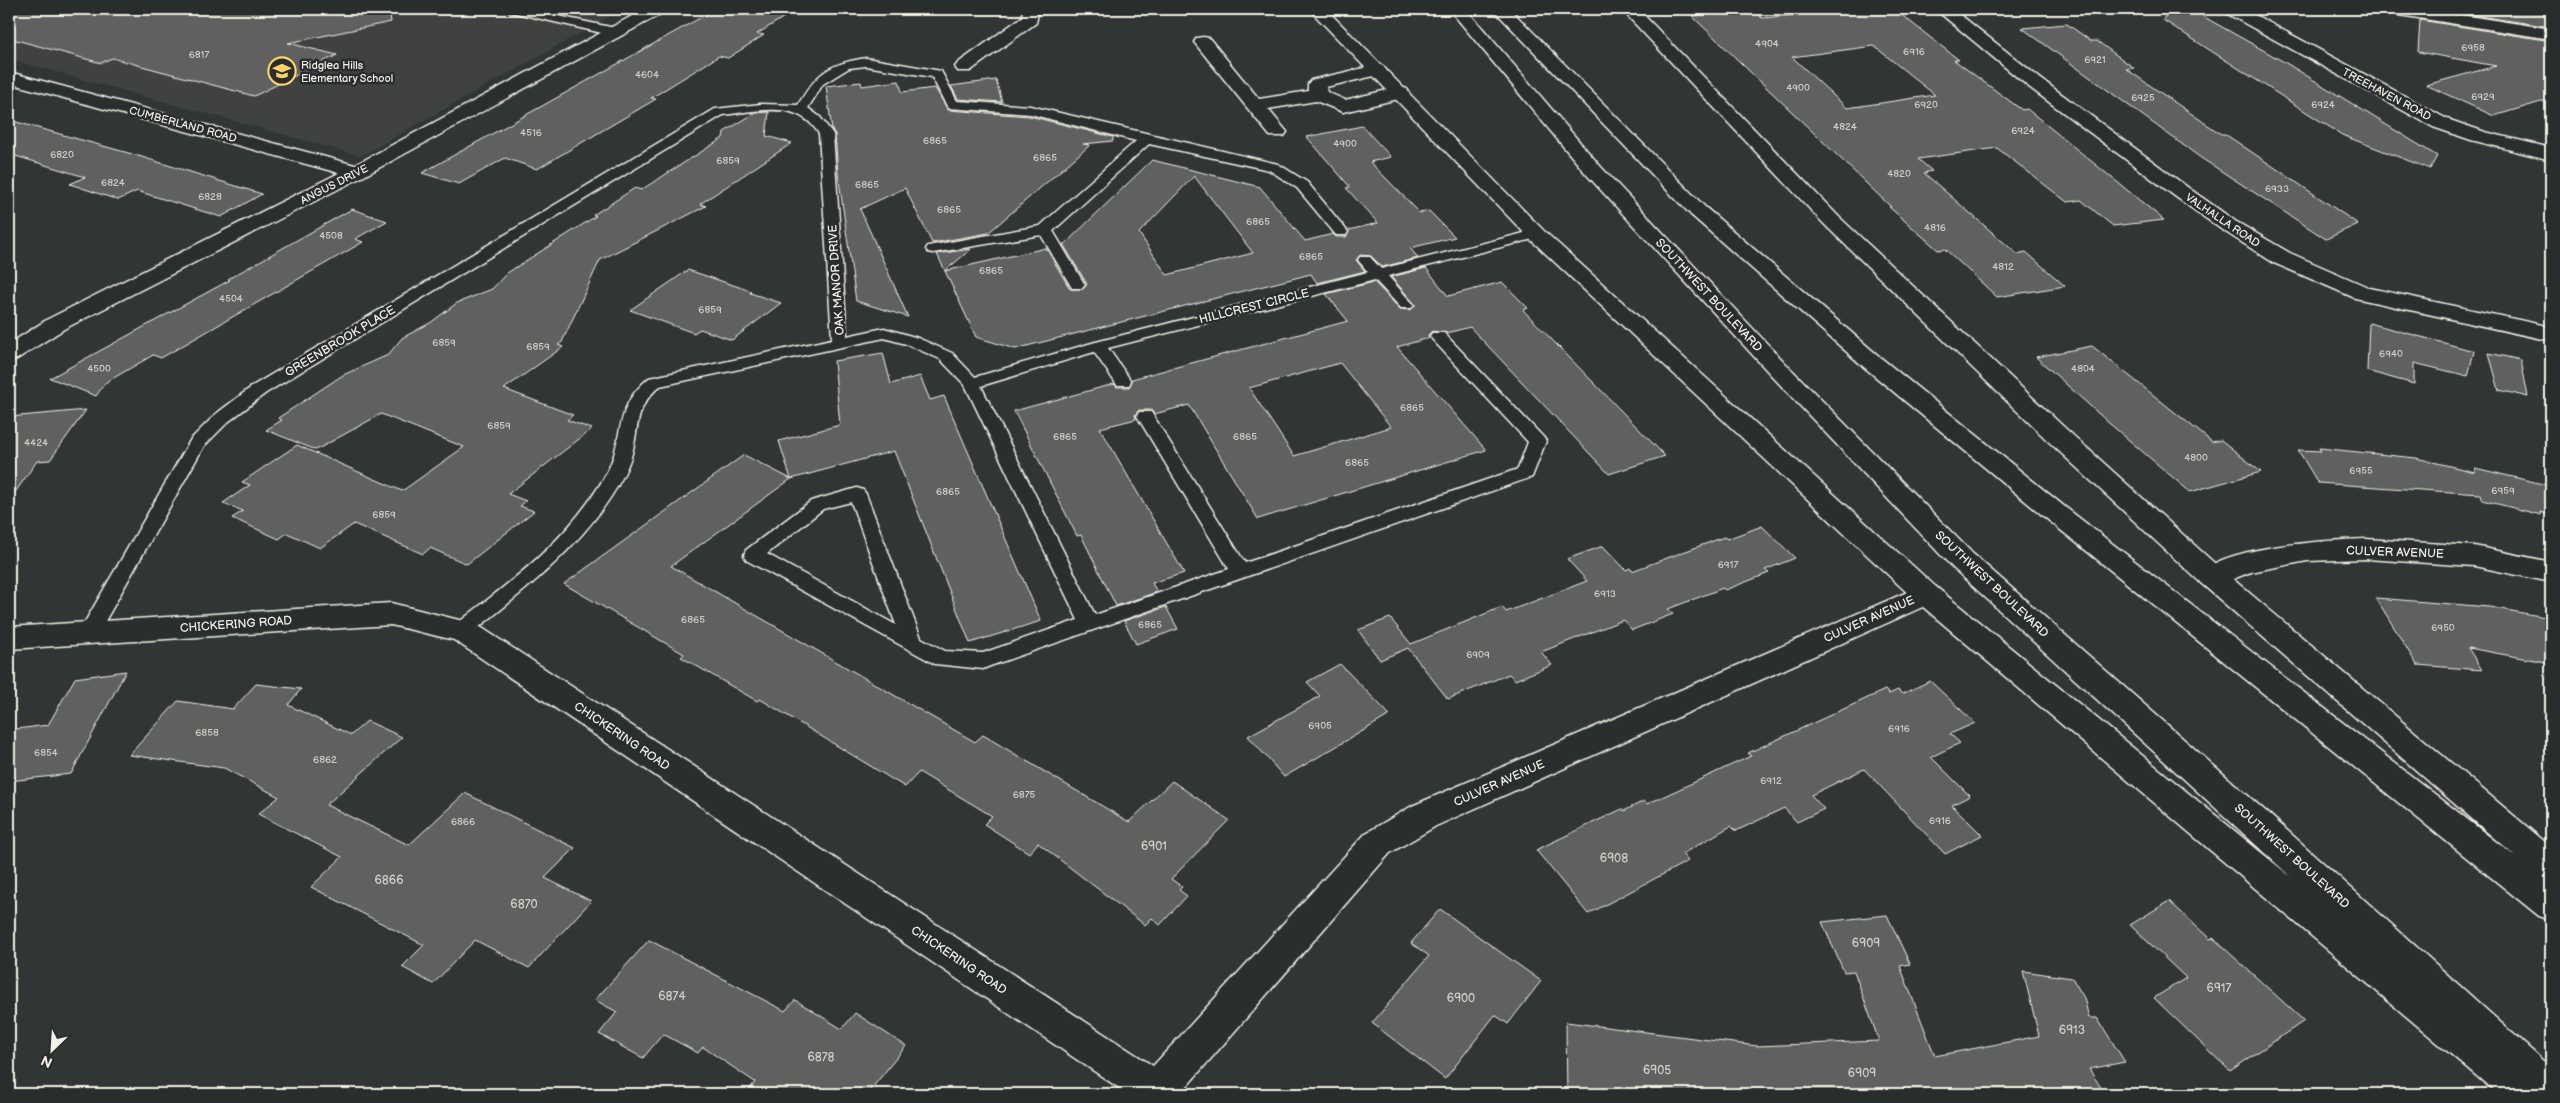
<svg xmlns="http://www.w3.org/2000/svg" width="2560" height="1103" viewBox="0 0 2560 1103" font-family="'Balsamiq Sans',sans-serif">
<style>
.built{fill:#404242}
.building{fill:#5f605f;stroke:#f4f1e8;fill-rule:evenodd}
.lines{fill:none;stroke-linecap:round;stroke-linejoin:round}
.lane-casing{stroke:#f4f1e8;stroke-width:3}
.street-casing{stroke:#f4f1e8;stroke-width:3}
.secondary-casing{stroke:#f4f1e8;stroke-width:3}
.highway-casing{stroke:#f4f1e8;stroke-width:3}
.lane{fill:#2a2d2e;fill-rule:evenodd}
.street{fill:#2a2d2e;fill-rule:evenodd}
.secondary{fill:#2a2d2e;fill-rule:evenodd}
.highway{fill:#2a2d2e;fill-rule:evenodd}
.labels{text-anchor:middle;stroke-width:5;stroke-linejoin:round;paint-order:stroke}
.number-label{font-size:10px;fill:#cfcdc6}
.far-poi-label{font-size:11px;fill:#f4f1e8;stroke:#2a2d2e;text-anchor:start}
.far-street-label{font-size:11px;fill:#f4f1e8;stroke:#2a2d2e}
.street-label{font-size:12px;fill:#f4f1e8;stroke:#2a2d2e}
.near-number-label{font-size:12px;fill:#cfcdc6}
</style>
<rect width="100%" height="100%" fill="#323535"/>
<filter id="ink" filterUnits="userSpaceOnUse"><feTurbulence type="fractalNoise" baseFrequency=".02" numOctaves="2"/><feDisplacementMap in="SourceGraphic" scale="10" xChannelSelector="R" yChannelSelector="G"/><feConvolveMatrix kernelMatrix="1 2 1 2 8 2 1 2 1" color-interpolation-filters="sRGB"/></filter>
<g filter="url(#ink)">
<path class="built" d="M 9,9 L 623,9 L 361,156 L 9,59 Z"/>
<g class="building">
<path d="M 9,9 L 389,9 L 391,22 L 288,43 L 337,55 L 254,96 L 112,58 L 101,63 L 9,38 Z"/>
<path d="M 716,9 L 797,9 L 757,34 L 764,35 L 728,58 L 719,56 L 651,98 L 656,99 L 537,169 L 505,158 L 459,184 L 422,173 Z"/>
<path d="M 1862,9 L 1894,9 L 1959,60 L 1954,60 L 2022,110 L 2027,109 L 2164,220 L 2113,226 L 2081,200 L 2067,202 L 1997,148 L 1918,159 L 1932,171 L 1924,173 L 2017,254 L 2026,252 L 2065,286 L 1997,297 L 1945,249 L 1938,250 L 1889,207 L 1891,207 L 1692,16 L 1754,10 L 1762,18 ZM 1874,46 L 1935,95 L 1847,108 L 1792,57 Z"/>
<path d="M 2169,9 L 2190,9 L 2286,63 L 2437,156 L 2430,169 L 2342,135 L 2163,20 Z"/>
<path d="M 2434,9 L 2551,9 L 2551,27 Z"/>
<path d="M 2420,20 L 2551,41 L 2551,99 L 2494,116 L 2426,85 L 2496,66 L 2418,52 Z"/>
<path d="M 2067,24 L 2091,41 L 2097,41 L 2134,68 L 2126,69 L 2221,134 L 2225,134 L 2358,224 L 2326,239 L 2201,158 L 2022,28 Z"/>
<path d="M 996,80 L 1002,102 L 958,99 L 951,86 Z"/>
<path d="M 899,81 L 902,92 L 935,88 L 948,110 L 1029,116 L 1113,137 L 1113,141 L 1083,144 L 1090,145 L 988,233 L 932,243 L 905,188 L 860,209 L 908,317 L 856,301 L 838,173 L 835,134 L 832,130 L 826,86 L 861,82 L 862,86 Z"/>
<path d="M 769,112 L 766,136 L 792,143 L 700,204 L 706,206 L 600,260 L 562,342 L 558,345 L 563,347 L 504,389 L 573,415 L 567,420 L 592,429 L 508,494 L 526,501 L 520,506 L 534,511 L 467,564 L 430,548 L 423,554 L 354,524 L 320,548 L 287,533 L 279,539 L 232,518 L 243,511 L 223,503 L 250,485 L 242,482 L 297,445 L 402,491 L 464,447 L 381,414 L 316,450 L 266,430 L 282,420 L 278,418 L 343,375 L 388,355 L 402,338 L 430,323 L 457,303 L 492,289 L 507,273 L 596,216 L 593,215 L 635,188 L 641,190 L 723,138 L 724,132 L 755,113 Z"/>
<path d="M 9,120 L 132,154 L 262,194 L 221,217 L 137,191 L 118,200 L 70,184 L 85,177 L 9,154 Z"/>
<path d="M 1362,126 L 1391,157 L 1370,162 L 1420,213 L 1429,211 L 1455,237 L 1410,248 L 1418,258 L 1382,267 L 1371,256 L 1360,255 L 1356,260 L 1365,271 L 1317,283 L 1311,274 L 1015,349 L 976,337 L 937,254 L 971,249 L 945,271 L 1046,248 L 1070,289 L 1083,289 L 1087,284 L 1063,244 L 1066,243 L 1152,160 L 1260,187 L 1305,241 L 1333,234 L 1336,237 L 1346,237 L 1349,230 L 1378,223 L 1346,188 L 1350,187 L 1307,137 ZM 1194,176 L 1253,253 L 1167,275 L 1139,233 Z"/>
<path d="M 352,209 L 387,221 L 355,239 L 363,242 L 161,358 L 153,355 L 105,383 L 96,396 L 50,378 L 230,280 L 228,279 Z"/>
<path d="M 1426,268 L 1448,296 L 1502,282 L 1528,308 L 1523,310 L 1665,456 L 1609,474 L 1470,327 L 1447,333 L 1432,331 L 1428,335 L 1429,338 L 1397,347 L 1486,450 L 1258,519 L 1189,405 L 1154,414 L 1151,410 L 1139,410 L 1135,415 L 1136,419 L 1100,428 L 1184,573 L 1152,583 L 1157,592 L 1116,606 L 1081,535 L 1077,536 L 1014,411 L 1114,384 L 1117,387 L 1129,387 L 1132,379 L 1348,321 L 1326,294 L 1374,282 L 1400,309 L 1411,310 L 1415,304 L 1391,277 ZM 1340,363 L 1391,427 L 1294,456 L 1249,388 Z"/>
<path d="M 688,270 L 751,291 L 750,293 L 781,303 L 732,340 L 700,329 L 694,333 L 630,310 Z"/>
<path d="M 2369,323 L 2474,351 L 2468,376 L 2414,363 L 2414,384 L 2367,371 Z"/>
<path d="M 2092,346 L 2212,442 L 2221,440 L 2261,472 L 2190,492 L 2110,424 L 2036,357 Z"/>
<path d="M 883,353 L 891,384 L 920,376 L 930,400 L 944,396 L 1041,621 L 970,643 L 894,451 L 791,479 L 779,441 L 840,425 L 834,361 Z"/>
<path d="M 2489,353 L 2521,360 L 2528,397 L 2499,390 Z"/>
<path d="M 86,410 L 50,460 L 37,461 L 9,501 L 9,417 Z"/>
<path d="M 2319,448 L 2416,458 L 2475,472 L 2475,468 L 2551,486 L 2551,515 L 2540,512 L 2541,515 L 2482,500 L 2480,494 L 2318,483 L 2298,450 L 2321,451 Z"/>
<path d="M 744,455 L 791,479 L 671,566 L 975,742 L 983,735 L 1129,822 L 1172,781 L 1229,820 L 1171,879 L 1182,887 L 1179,890 L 1187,896 L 1160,925 L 1152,918 L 1145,925 L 1038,843 L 1029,853 L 984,824 L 992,816 L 919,772 L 905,787 L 760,699 L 757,701 L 681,657 L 684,654 L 564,584 Z"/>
<path d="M 1762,526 L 1795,558 L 1765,570 L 1769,573 L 1725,590 L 1723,588 L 1668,609 L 1673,614 L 1632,630 L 1623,620 L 1541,652 L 1552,665 L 1515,680 L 1509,674 L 1448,699 L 1408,648 L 1380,660 L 1358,630 L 1390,618 L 1411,644 L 1502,607 L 1506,612 L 1587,581 L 1567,559 L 1603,546 L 1626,570 L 1630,568 L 1632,571 L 1724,537 L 1727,539 Z"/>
<path d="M 2376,598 L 2489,607 L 2551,618 L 2551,663 L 2468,648 L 2482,670 L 2417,665 Z"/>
<path d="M 1166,607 L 1178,629 L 1136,644 L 1124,621 Z"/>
<path d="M 1340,664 L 1390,715 L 1284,777 L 1248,736 L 1320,696 L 1307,682 Z"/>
<path d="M 126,671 L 71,774 L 9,781 L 9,730 L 48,725 L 75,678 Z"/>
<path d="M 1930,681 L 1975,723 L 1950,734 L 1960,743 L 1931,757 L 1970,796 L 1952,805 L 1982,835 L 1945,854 L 1864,769 L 1811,795 L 1824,809 L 1797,822 L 1784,808 L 1736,831 L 1731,826 L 1682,854 L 1688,861 L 1588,914 L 1536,850 L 1622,809 L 1624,811 L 1644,801 L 1647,804 L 1751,756 L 1748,753 L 1885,690 L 1889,694 L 1898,690 L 1902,694 Z"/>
<path d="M 256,684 L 301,689 L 288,705 L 351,735 L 367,721 L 402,737 L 326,805 L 409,845 L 465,793 L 575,848 L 545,878 L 591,901 L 529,968 L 475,940 L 433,984 L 402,967 L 424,945 L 311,887 L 342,857 L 258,814 L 279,797 L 224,768 L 129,755 L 178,701 L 233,709 Z"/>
<path d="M 2169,901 L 2210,939 L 2213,938 L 2304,1021 L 2230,1071 L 2154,998 L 2186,978 L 2130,925 Z"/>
<path d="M 1440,909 L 1541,981 L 1508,1024 L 1495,1015 L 1445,1079 L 1372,1023 L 1429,956 L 1411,943 Z"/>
<path d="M 1887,915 L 1910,964 L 1900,966 L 1935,1056 L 2039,1036 L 2023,971 L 2072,978 L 2084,998 L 2089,1018 L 2097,1018 L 2125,1062 L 2089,1069 L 2105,1094 L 1567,1094 L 1566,1022 L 1757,1046 L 1879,1041 L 1854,971 L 1844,972 L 1822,922 Z"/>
<path d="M 649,940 L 785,1011 L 795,1000 L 842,1029 L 855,1013 L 906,1046 L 867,1094 L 746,1094 L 755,1082 L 703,1047 L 698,1053 L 663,1034 L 643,1058 L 599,1034 L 617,1012 L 595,1000 Z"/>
</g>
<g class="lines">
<g class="lane-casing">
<g id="lane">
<path d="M 505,9 L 525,9 L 615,28 L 621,32 L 615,36 L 511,12 Z"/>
<path d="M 866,58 L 941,71 L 957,101 L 1030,106 L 1278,164 L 1307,182 L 1348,232 L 1346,235 L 1336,235 L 1297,188 L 1269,170 L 1149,144 L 1053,231 L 1085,285 L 1082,288 L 1072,288 L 1041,235 L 933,253 L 928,252 L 926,249 L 928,246 L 933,245 L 1040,226 L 1136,141 L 1030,114 L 948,108 L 932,77 L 866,66 L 849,68 L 823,84 L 808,108 L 820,117 L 833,134 L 847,336 L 884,328 L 918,338 L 952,353 L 975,377 L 1092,343 L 1368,272 L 1358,260 L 1360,257 L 1370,257 L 1381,269 L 1536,230 L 1543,234 L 1541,237 L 1388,276 L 1411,302 L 1414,305 L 1411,308 L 1401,308 L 1375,280 L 1108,348 L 1131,381 L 1129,385 L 1117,385 L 1094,352 L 981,386 L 1095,615 L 1229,569 L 1137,416 L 1139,412 L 1151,412 L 1245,563 L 1518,469 L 1528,442 L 1432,339 L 1430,336 L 1432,333 L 1444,333 L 1543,437 L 1546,441 L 1532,477 L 990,666 L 983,669 L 935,664 L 746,560 L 744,555 L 746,550 L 811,501 L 857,488 L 863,490 L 866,494 L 921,638 L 945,651 L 983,653 L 1078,620 L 965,385 L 940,359 L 906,344 L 884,338 L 660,386 C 633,408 640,428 631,457 C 626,472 618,486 610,498 C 573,554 519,595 468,636 L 461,638 L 454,636 L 451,631 L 454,626 C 505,586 562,545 597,489 C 604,479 610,467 614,455 C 623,422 620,402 649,378 L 832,339 L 819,134 C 798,99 758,111 723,115 L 266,393 L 228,422 L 204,446 L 95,639 L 88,641 L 81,639 L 78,634 L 191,439 L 216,414 L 254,385 L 715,109 L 761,104 L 798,105 C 817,73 828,64 866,58 ZM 851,502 L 896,625 L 767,554 L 823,509 Z"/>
</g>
</g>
<g class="street-casing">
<g id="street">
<path d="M 645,9 L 665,9 L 663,13 L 364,176 L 64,329 L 17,359 L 9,361 L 9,344 L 48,319 L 339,173 L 9,83 L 9,72 L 355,165 Z"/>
<path d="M 1023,9 L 1039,9 L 1036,23 L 970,71 L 958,71 L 955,67 L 958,63 L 1022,17 Z"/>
<path d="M 1935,9 L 1953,9 L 2041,79 L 2190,189 L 2235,221 L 2290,253 L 2370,288 L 2551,327 L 2551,341 L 2355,298 L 2274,263 L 2221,229 L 2176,197 L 2029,87 Z"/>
<path d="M 2224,9 L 2244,9 L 2447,119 L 2485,132 L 2551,148 L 2551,160 L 2471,140 L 2433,127 L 2226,13 Z"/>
<path d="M 2385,9 L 2423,9 L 2551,29 L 2551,39 L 2393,14 L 2387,13 Z"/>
<path d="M 1203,37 L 1209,38 L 1259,99 L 1308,91 L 1308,84 L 1311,80 L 1377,65 L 1383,66 L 1386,70 L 1383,74 L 1326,87 L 1327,92 L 1345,100 L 1400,87 L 1407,89 L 1409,93 L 1407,97 L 1343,112 L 1316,101 L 1268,109 L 1287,132 L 1284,136 L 1270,136 L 1194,42 L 1197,38 Z"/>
<path d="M 2366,539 L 2474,546 L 2551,562 L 2551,582 L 2474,566 L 2366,559 L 2307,561 L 2251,572 L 2212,587 L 2202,584 L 2198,577 C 2216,546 2331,540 2366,539 Z"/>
<path d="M 1926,584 L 1936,587 L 1940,594 L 1936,601 L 1436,826 L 1390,853 L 1180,1094 L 1128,1094 L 454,640 L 391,625 L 9,649 L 9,627 L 391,603 L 471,623 L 482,628 L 1153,1066 L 1366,833 L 1412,806 Z"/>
</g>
</g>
<g class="secondary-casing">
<g id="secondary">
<path d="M 1309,9 L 1326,9 L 1543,230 L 1936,587 L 1940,594 L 1936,601 L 1926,604 L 1916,601 L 1529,238 Z"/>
<path d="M 1621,9 L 1638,9 L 1839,217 L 2066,429 L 2222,570 L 2226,577 L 2222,584 L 2212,587 L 2202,584 L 2048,441 L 1825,225 Z"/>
</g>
</g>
<g class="highway-casing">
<g id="highway">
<path d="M 1449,9 L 1466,9 L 1601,167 L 1788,366 L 1973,554 L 2271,816 L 2551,1068 L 2551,1094 L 2498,1094 L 1916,601 L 1912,594 L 1916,587 L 1926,584 L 1936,587 L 2291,877 L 1953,568 L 1772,376 L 1587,175 Z"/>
<path d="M 1493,9 L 1510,9 L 1705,207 L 1881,358 L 2065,507 L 2517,858 L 2202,584 L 2198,577 L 2202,570 L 2212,567 L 2222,570 L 2551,847 L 2551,882 L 2544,879 L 2551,885 L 2551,920 L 2539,916 L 2047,519 L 1865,368 L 1691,215 Z"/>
</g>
</g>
<use href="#lane" class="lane"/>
<use href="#street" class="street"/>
<use href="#secondary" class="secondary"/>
<use href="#highway" class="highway"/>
</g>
</g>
<defs>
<g id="school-ring" transform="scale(1.4375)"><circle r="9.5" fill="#2a2d2e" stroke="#ffd166" stroke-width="1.5"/><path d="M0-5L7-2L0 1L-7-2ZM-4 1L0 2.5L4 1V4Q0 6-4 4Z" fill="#ffd166"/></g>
</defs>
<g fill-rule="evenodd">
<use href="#school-ring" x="282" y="71"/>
</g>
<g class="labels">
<g class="number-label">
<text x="1767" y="47">4904</text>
<text x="2473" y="51">6958</text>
<text x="1914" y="55">6916</text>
<text x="199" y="58">6817</text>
<text x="2095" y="63">6921</text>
<text x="647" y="78">4604</text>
<text x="1798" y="91">4900</text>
<text x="2483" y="100">6929</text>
<text x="2143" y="101">6925</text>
<text x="1926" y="108">6920</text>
<text x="2323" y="108">6924</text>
<text x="1845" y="130">4824</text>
<text x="2023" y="134">6924</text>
<text x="531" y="136">4516</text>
<text x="935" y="144">6865</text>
<text x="1345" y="147">4900</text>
<text x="62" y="158">6820</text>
<text x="1045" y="161">6865</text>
<text x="728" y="164">6859</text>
<text x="1899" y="177">4820</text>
<text x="113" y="186">6824</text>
<text x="867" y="188">6865</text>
<text x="2277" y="192">6933</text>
<text x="210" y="200">6828</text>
<text x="949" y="213">6865</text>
<text x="1258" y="225">6865</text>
<text x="1935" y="231">4816</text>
<text x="331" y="239">4508</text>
<text x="1311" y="260">6865</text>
<text x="2003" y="270">4812</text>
<text x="991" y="274">6865</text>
<text x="231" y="302">4504</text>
<text x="710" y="313">6859</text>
<text x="444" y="346">6859</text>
<text x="538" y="350">6859</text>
<text x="2391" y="357">6940</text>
<text x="99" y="372">4500</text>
<text x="2083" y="372">4804</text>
<text x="1412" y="411">6865</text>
<text x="499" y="429">6859</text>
<text x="1065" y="440">6865</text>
<text x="1245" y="440">6865</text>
<text x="36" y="446">4424</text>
<text x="2196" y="461">4800</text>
<text x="1357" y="466">6865</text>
<text x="2361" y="474">6955</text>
<text x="2503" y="494">6959</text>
<text x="948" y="495">6865</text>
<text x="384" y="518">6859</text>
<text x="1728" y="568">6917</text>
<text x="1605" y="597">6913</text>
<text x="693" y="623">6865</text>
<text x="1150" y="628">6865</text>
<text x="2443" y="631">6950</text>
<text x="1478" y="658">6909</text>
<text x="1320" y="729">6905</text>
<text x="1899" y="732">6916</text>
<text x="207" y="736">6858</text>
<text x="46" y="756">6854</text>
<text x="325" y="763">6862</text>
<text x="1771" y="784">6912</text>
<text x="1024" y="798">6875</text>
<text x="1940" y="824">6916</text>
<text x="463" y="825">6866</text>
</g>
<g class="far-poi-label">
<text x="301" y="69">Ridglea Hills<tspan x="301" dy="13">Elementary School</tspan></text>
</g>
<g class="far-street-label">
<text transform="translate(2387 94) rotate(28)" y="4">TREEHAVEN ROAD</text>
<text transform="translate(183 124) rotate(15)" y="4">CUMBERLAND ROAD</text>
<text transform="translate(334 184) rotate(-27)" y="4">ANGUS DRIVE</text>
<text transform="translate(2223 220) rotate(34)" y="4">VALHALLA ROAD</text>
</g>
<g class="street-label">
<text transform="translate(836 280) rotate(-94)" y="4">OAK MANOR DRIVE</text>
<text transform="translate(1709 295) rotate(47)" y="4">SOUTHWEST BOULEVARD</text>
<text transform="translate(1254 306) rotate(-14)" y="4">HILLCREST CIRCLE</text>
<text transform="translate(340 341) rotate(-31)" y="4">GREENBROOK PLACE</text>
<text transform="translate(2395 552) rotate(2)" y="4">CULVER AVENUE</text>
<text transform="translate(1992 584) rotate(43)" y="4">SOUTHWEST BOULEVARD</text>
<text transform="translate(1869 619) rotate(-24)" y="4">CULVER AVENUE</text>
<text transform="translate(236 624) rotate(-4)" y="4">CHICKERING ROAD</text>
<text transform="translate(622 736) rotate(34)" y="4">CHICKERING ROAD</text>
<text transform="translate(1499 783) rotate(-24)" y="4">CULVER AVENUE</text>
<text transform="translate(2292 856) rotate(42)" y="4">SOUTHWEST BOULEVARD</text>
<text transform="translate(959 960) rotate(34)" y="4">CHICKERING ROAD</text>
</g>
<g class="near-number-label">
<text x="1154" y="850">6901</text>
<text x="1614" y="862">6908</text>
<text x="389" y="884">6866</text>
<text x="524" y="908">6870</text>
<text x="1866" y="947">6909</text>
<text x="2219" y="992">6917</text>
<text x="672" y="1000">6874</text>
<text x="1461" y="1002">6900</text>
<text x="2072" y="1034">6913</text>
<text x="821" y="1061">6878</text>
<text x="1657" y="1074">6905</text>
<text x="1862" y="1077">6909</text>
</g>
</g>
<rect width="2560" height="1103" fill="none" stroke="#2a2d2e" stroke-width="30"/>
<rect x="15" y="15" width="2530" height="1073" fill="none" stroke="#f4f1e8" stroke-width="2" filter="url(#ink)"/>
<g transform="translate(52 1050) rotate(205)" stroke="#2a2d2e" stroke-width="4" paint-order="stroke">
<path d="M0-4L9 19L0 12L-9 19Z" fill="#f4f1e8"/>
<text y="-8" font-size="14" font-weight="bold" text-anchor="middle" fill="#f4f1e8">N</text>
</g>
</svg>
